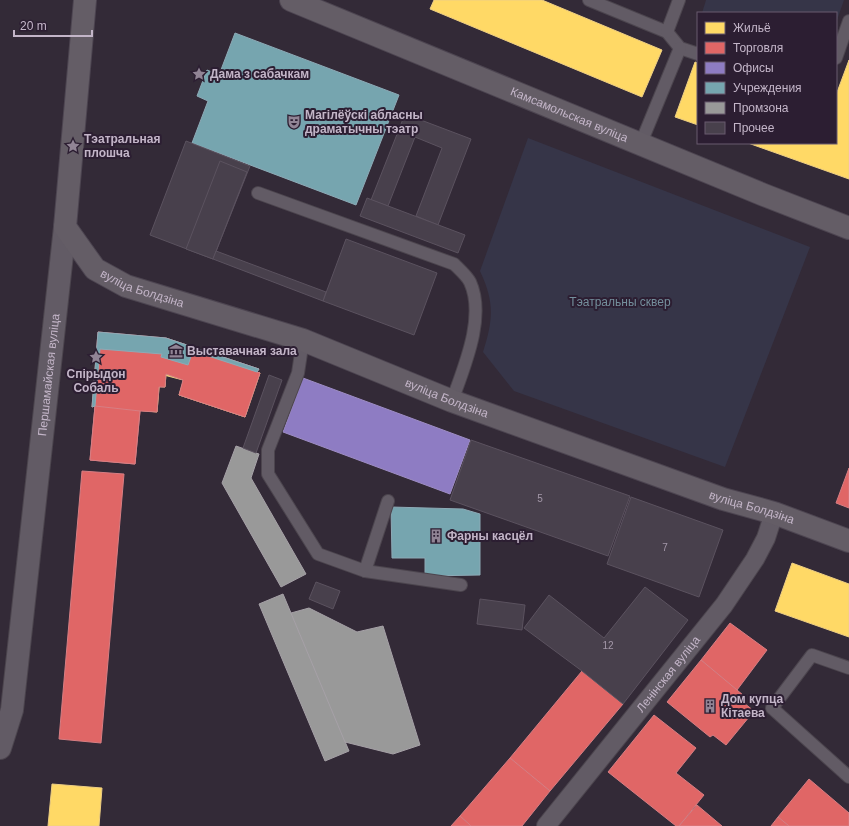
<svg xmlns="http://www.w3.org/2000/svg" width="849" height="826" viewBox="0 0 849 826" font-family="Arial,sans-serif">
<style>
.green{fill:#363548}
.homes{fill:#ffd966;stroke:#edce83}
.shops{fill:#e06666;stroke:#d77e83}
.offices{fill:#8e7cc3;stroke:#9e8dc4}
.public{fill:#76a5af;stroke:#8daab6}
.industry{fill:#999;stroke:#a6a1a7}
.building{fill:#48404c;stroke:#5b525f}
.lines{fill:none;stroke-linecap:round;stroke-linejoin:round}
.service-casing{stroke:#4c454e;stroke-width:14}
.pedestrian-casing{stroke:#4c454e;stroke-width:20}
.minor-casing{stroke:#4c454e;stroke-width:24}
.primary-casing{stroke:#4d4551;stroke-width:24}
.service{stroke:#625b65;stroke-width:12}
.pedestrian{stroke:#625b65;stroke-width:18}
.minor{stroke:#625b65;stroke-width:22}
.primary{stroke:#645d66;stroke-width:22}
.labels{text-anchor:middle;stroke-width:4;stroke-linejoin:round;paint-order:stroke}
.number-label{font-size:10px;fill:#a498a9}
.poi-label{font-size:12px;font-weight:bold;fill:#c3b5c8;stroke:#2c1e32;text-anchor:start}
.street-label{font-size:12px;fill:#c3b5c8;stroke:#2c1e32}
.park-label{font-size:12px;fill:#748f9c;stroke:#2c1e32}
</style>
<rect width="100%" height="100%" fill="#332a37"/>
<g class="green">
<path d="M 706,0 L 844,0 L 836,23 L 836,13 L 702,13 Z"/>
<path d="M 528,138 L 810,247 L 725,467 L 514,391 L 483,352 C 493,320 495,303 480,271 Z"/>
</g>
<g class="homes">
<path d="M 434,0 L 542,0 L 662,50 L 642,97 L 430,9 Z"/>
<path d="M 849,60 L 849,179 L 748,143 L 836,143 L 836,95 Z"/>
<path d="M 695,62 L 698,63 L 698,125 L 675,117 Z"/>
<path d="M 100,349 L 162,354 L 157,412 L 95,406 Z"/>
<path d="M 193,351 L 260,373 L 245,417 L 179,395 Z"/>
<path d="M 161,357 L 188,365 L 183,380 L 160,374 Z"/>
<path d="M 125,371 L 166,374 L 165,387 L 124,384 Z"/>
<path d="M 792,563 L 849,584 L 849,637 L 775,611 Z"/>
<path d="M 52,784 L 102,788 L 99,826 L 48,826 Z"/>
</g>
<g class="shops">
<path d="M 98,332 L 166,338 L 259,369 L 257,372 L 260,373 L 245,417 L 179,395 L 183,380 L 166,374 L 165,387 L 159,387 L 157,412 L 140,411 L 135,464 L 90,460 L 95,406 L 92,407 Z"/>
<path d="M 95,406 L 140,411 L 135,464 L 90,460 Z"/>
<path d="M 849,468 L 849,508 L 836,503 Z"/>
<path d="M 82,471 L 124,474 L 101,743 L 59,739 Z"/>
<path d="M 730,623 L 767,650 L 737,690 L 701,660 Z"/>
<path d="M 701,660 L 743,695 L 739,699 L 754,711 L 726,745 L 713,735 L 710,737 L 667,702 Z"/>
<path d="M 582,671 L 623,704 L 550,791 L 510,758 Z"/>
<path d="M 654,715 L 696,748 L 676,773 L 704,795 L 679,826 L 676,826 L 608,772 Z"/>
<path d="M 510,758 L 550,791 L 522,826 L 471,826 L 460,816 Z"/>
<path d="M 809,779 L 849,813 L 849,826 L 789,826 L 778,817 Z"/>
<path d="M 697,805 L 722,826 L 679,826 Z"/>
<path d="M 460,816 L 471,826 L 451,826 Z"/>
<path d="M 778,817 L 789,826 L 771,826 Z"/>
</g>
<path class="offices" d="M 303,378 L 470,440 L 450,494 L 283,432 Z"/>
<g class="public">
<path d="M 235,33 L 399,95 L 356,205 L 192,143 L 208,101 L 197,96 L 207,70 L 219,75 Z"/>
<path d="M 98,332 L 166,338 L 259,369 L 257,372 L 193,351 L 188,365 L 161,357 L 162,354 L 100,349 L 95,406 L 92,407 Z"/>
<path d="M 391,507 L 463,509 L 480,514 L 480,575 L 425,576 L 425,558 L 392,558 Z"/>
</g>
<g class="industry">
<path d="M 236,446 L 259,454 L 251,478 L 306,574 L 281,587 L 222,483 Z"/>
<path d="M 283,594 L 349,751 L 325,761 L 259,604 Z"/>
<path d="M 309,608 L 357,632 L 383,626 L 420,745 L 393,754 L 345,742 L 291,613 Z"/>
</g>
<g class="building">
<path d="M 405,114 L 471,139 L 438,225 L 416,216 L 442,148 L 415,137 L 388,206 L 371,200 Z"/>
<path d="M 186,141 L 250,166 L 213,259 L 150,235 Z"/>
<path d="M 220,161 L 247,172 L 213,259 L 186,249 Z"/>
<path d="M 367,198 L 465,235 L 458,253 L 360,216 Z"/>
<path d="M 346,239 L 437,273 L 414,335 L 323,301 Z"/>
<path d="M 216,251 L 326,292 L 323,301 L 213,259 Z"/>
<path d="M 269,375 L 282,380 L 256,453 L 243,448 Z"/>
<path d="M 471,440 L 630,496 L 608,556 L 450,500 Z"/>
<path d="M 631,497 L 723,530 L 699,597 L 607,564 Z"/>
<path d="M 316,582 L 340,591 L 333,609 L 309,599 Z"/>
<path d="M 645,587 L 688,620 L 623,704 L 582,671 L 524,628 L 549,595 L 604,638 Z"/>
<path d="M 480,599 L 525,605 L 522,630 L 477,624 Z"/>
</g>
<g class="lines">
<g class="service-casing">
<g id="service">
<path d="M 589,0 L 667,32 L 680,48 L 698,54"/>
<path d="M 667,32 L 679,0"/>
<path d="M 836,58 L 849,21"/>
<path d="M 641,143 L 680,48"/>
<path d="M 258,193 L 454,264 C 459,269 467,276 470,282 C 486,317 464,367 452,401"/>
<path d="M 303,340 L 298,373 L 268,450 L 268,474 L 318,554 L 365,571 L 461,585"/>
<path d="M 365,571 L 388,501"/>
<path d="M 849,668 L 812,655 L 772,708 L 849,777"/>
</g>
</g>
<g class="pedestrian-casing">
<g id="pedestrian">
<path id="s1" d="M 546,826 L 724,605 L 755,559 L 766,538 L 774,513"/>
</g>
</g>
<g class="minor-casing">
<g id="minor">
<path id="s2" d="M 0,748 L 12,710 L 65,227"/>
</g>
</g>
<g class="primary-casing">
<g id="primary">
<path id="s3" d="M 85,0 L 65,227 L 95,269 L 126,286 L 303,340 L 452,401 L 723,499 L 774,513 L 849,541"/>
<path id="s4" d="M 291,0 L 764,195 L 849,228"/>
</g>
</g>
<use href="#service" class="service"/>
<use href="#pedestrian" class="pedestrian"/>
<use href="#minor" class="minor"/>
<use href="#primary" class="primary"/>
</g>
<defs>
<g id="sight-bare" transform="scale(1.08)"><path d="M0-6L1.8-2.2L6-1.7L2.9 1.2L3.7 5.4L0 3.3L-3.7 5.4L-2.9 1.2L-6-1.7L-1.8-2.2Z" fill="#918495" stroke="#2c1e32" stroke-width="2.5" paint-order="stroke"/></g>
<g id="theatre-bare" transform="scale(1.08)"><path d="M-5-5.5Q0-4 5-5.5V0Q5 5 0 6Q-5 5-5 0ZM-3.3-2.5H-1v1.5H-3.3ZM1-2.5H3.3v1.5H1ZM-2.8 1Q0 5.5 2.8 1Z" fill="#918495" stroke="#2c1e32" stroke-width="2.5" paint-order="stroke"/></g>
<g id="museum-bare" transform="scale(1.08)"><path d="M0-6L6-3V-2H-6V-3ZM-5-1h2V3h-2ZM-1-1h2V3h-2ZM3-1h2V3H3ZM-6 4H6V6H-6Z" fill="#918495" stroke="#2c1e32" stroke-width="2.5" paint-order="stroke"/></g>
<g id="building-bare" transform="scale(1.08)"><path d="M-4-6H4V6H1V3H-1V6H-4ZM-2.5-4.3h1.7v1.8h-1.7ZM.8-4.3h1.7v1.8H.8ZM-2.5-1h1.7V.8h-1.7ZM.8-1h1.7V.8H.8Z" fill="#918495" stroke="#2c1e32" stroke-width="2.5" paint-order="stroke"/></g>
</defs>
<g fill-rule="evenodd">
<use href="#sight-bare" x="199" y="74"/>
<use href="#theatre-bare" x="294" y="122"/>
<use href="#sight-bare" x="73" y="146"/>
<use href="#museum-bare" x="176" y="351"/>
<use href="#sight-bare" x="96" y="357"/>
<use href="#building-bare" x="436" y="536"/>
<use href="#building-bare" x="710" y="706"/>
</g>
<g class="labels">
<g class="number-label">
<text x="540" y="502">5</text>
<text x="665" y="551">7</text>
<text x="608" y="649">12</text>
</g>
<g class="poi-label">
<text x="210" y="78">Дама з сабачкам</text>
<text x="305" y="119">Магілёўскі абласны<tspan x="305" dy="14">драматычны тэатр</tspan></text>
<text x="84" y="143">Тэатральная<tspan x="84" dy="14">плошча</tspan></text>
<text x="187" y="355">Выставачная зала</text>
<text x="96" y="378" text-anchor="middle">Спірыдон<tspan x="96" dy="14">Собаль</tspan></text>
<text x="447" y="540">Фарны касцёл</text>
<text x="721" y="703">Дом купца<tspan x="721" dy="14">Кітаева</tspan></text>
</g>
<g class="street-label">
<text dy="4" stroke="none"><textPath href="#s4" startOffset="301">Камсамольская вуліца</textPath></text>
<text dy="4" stroke="none"><textPath href="#s3" startOffset="331">вуліца Болдзіна</textPath></text>
<text dy="4" stroke="none"><textPath href="#s2" startOffset="377">Першамайская вуліца</textPath></text>
<text dy="4" stroke="none"><textPath href="#s3" startOffset="655">вуліца Болдзіна</textPath></text>
<text dy="4" stroke="none"><textPath href="#s3" startOffset="979">вуліца Болдзіна</textPath></text>
<text dy="4" stroke="none"><textPath href="#s1" startOffset="195">Ленінская вуліца</textPath></text>
</g>
<g class="park-label">
<text x="620" y="306">Тэатральны сквер</text>
</g>
</g>
<rect x="697" y="12" width="140" height="132" fill="#2c1e32" stroke="#685a6e"/>
<rect x="705" y="22" width="20" height="12" fill="#ffd966" stroke="#685a6e"/>
<text x="733" y="32" font-size="12" fill="#c3b5c8">Жильё</text>
<rect x="705" y="42" width="20" height="12" fill="#e06666" stroke="#685a6e"/>
<text x="733" y="52" font-size="12" fill="#c3b5c8">Торговля</text>
<rect x="705" y="62" width="20" height="12" fill="#8e7cc3" stroke="#685a6e"/>
<text x="733" y="72" font-size="12" fill="#c3b5c8">Офисы</text>
<rect x="705" y="82" width="20" height="12" fill="#76a5af" stroke="#685a6e"/>
<text x="733" y="92" font-size="12" fill="#c3b5c8">Учреждения</text>
<rect x="705" y="102" width="20" height="12" fill="#999999" stroke="#685a6e"/>
<text x="733" y="112" font-size="12" fill="#c3b5c8">Промзона</text>
<rect x="705" y="122" width="20" height="12" fill="#48404c" stroke="#685a6e"/>
<text x="733" y="132" font-size="12" fill="#c3b5c8">Прочее</text>
<path d="M14 30v6h78v-6" fill="none" stroke="#c3b5c8" stroke-width="2"/>
<text x="20" y="30" font-size="12" fill="#c3b5c8" stroke="#2c1e32" stroke-width="3" paint-order="stroke">20 m</text>
</svg>
